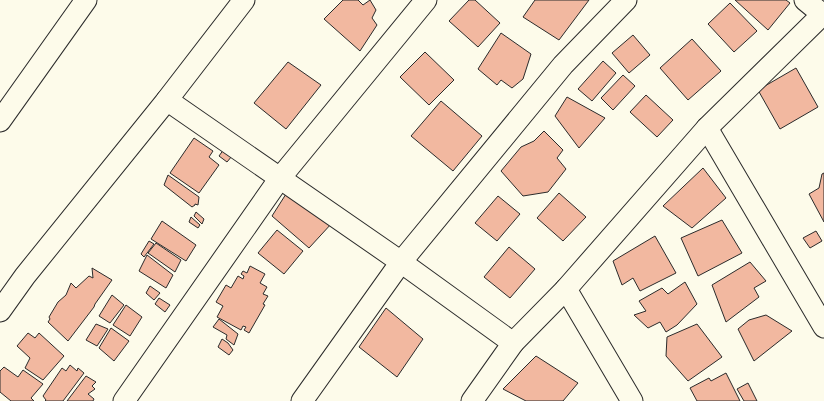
<svg xmlns="http://www.w3.org/2000/svg" width="824" height="401" viewBox="0 0 824 401" font-family="'Roboto Condensed',sans-serif">
<style>
.building{fill:#f2b8a0;stroke:#2b2b2b}
.lines{fill:none;stroke-linecap:round;stroke-linejoin:round}
.minor-casing{stroke:#2b2b2b;stroke-width:23}
.minor{stroke:#fdfbea;stroke-width:21}
</style>
<rect width="100%" height="100%" fill="#fdfbea"/>
<g class="building">
<path d="M 343,0 L 358,0 L 363,5 L 370,0 L 376,10 L 372,18 L 377,25 L 360,51 L 324,19 Z"/>
<path d="M 469,0 L 475,0 L 500,23 L 478,47 L 449,21 Z"/>
<path d="M 535,0 L 589,0 L 559,40 L 523,17 Z"/>
<path d="M 735,0 L 786,0 L 790,3 L 768,30 Z"/>
<path d="M 730,3 L 757,31 L 734,52 L 708,24 Z"/>
<path d="M 501,33 L 531,54 L 523,79 L 512,88 L 501,80 L 497,85 L 478,69 Z"/>
<path d="M 633,35 L 650,55 L 629,73 L 612,53 Z"/>
<path d="M 692,39 L 721,71 L 688,100 L 660,68 Z"/>
<path d="M 425,52 L 454,80 L 429,105 L 400,77 Z"/>
<path d="M 603,61 L 616,73 L 592,101 L 578,89 Z"/>
<path d="M 288,62 L 321,85 L 286,129 L 254,103 Z"/>
<path d="M 796,68 L 818,107 L 780,129 L 758,90 Z"/>
<path d="M 623,75 L 635,86 L 613,110 L 601,98 Z"/>
<path d="M 646,95 L 673,120 L 657,137 L 630,112 Z"/>
<path d="M 567,97 L 605,118 L 579,148 L 555,116 Z"/>
<path d="M 441,101 L 482,136 L 453,171 L 411,136 Z"/>
<path d="M 544,131 L 563,150 L 557,158 L 566,169 L 548,192 L 523,196 L 501,171 L 521,147 L 534,141 Z"/>
<path d="M 194,138 L 213,151 L 209,157 L 219,165 L 199,193 L 170,173 Z"/>
<path d="M 224,149 L 232,156 L 227,162 L 219,156 Z"/>
<path d="M 703,168 L 726,198 L 692,228 L 663,206 Z"/>
<path d="M 824,173 L 824,222 L 809,194 L 819,188 L 822,174 Z"/>
<path d="M 168,175 L 199,197 L 198,205 L 195,204 L 195,205 L 192,207 L 164,185 Z"/>
<path d="M 559,193 L 586,217 L 563,241 L 537,218 Z"/>
<path d="M 286,194 L 332,223 L 309,248 L 272,216 Z"/>
<path d="M 498,196 L 520,214 L 497,241 L 475,223 Z"/>
<path d="M 196,212 L 204,219 L 202,224 L 194,216 Z"/>
<path d="M 191,217 L 200,225 L 198,228 L 189,222 Z"/>
<path d="M 722,220 L 742,253 L 698,276 L 681,238 Z"/>
<path d="M 162,221 L 196,245 L 186,261 L 151,239 Z"/>
<path d="M 277,230 L 303,251 L 284,274 L 258,253 Z"/>
<path d="M 816,231 L 822,241 L 810,248 L 803,238 Z"/>
<path d="M 655,236 L 676,273 L 640,291 L 633,278 L 622,285 L 613,261 Z"/>
<path d="M 149,241 L 154,244 L 144,257 L 141,254 Z"/>
<path d="M 156,243 L 181,260 L 175,272 L 148,253 Z"/>
<path d="M 509,247 L 535,269 L 510,298 L 484,277 Z"/>
<path d="M 147,255 L 173,275 L 166,288 L 139,271 Z"/>
<path d="M 750,262 L 766,281 L 754,288 L 759,297 L 726,322 L 712,285 Z"/>
<path d="M 250,266 L 265,274 L 260,283 L 267,287 L 263,294 L 268,296 L 263,304 L 265,305 L 249,333 L 244,330 L 246,327 L 243,326 L 241,330 L 217,317 L 223,306 L 216,302 L 226,285 L 231,288 L 238,276 L 243,279 L 244,276 L 241,274 L 243,271 L 247,273 Z"/>
<path d="M 92,268 L 112,280 L 95,304 L 94,307 L 68,341 L 48,322 L 50,319 L 49,317 L 58,302 L 66,295 L 71,283 L 76,288 L 89,276 L 93,278 Z"/>
<path d="M 685,282 L 697,304 L 677,325 L 666,332 L 660,322 L 648,328 L 634,315 L 646,311 L 639,301 L 662,288 L 668,294 Z"/>
<path d="M 150,286 L 160,293 L 154,300 L 146,293 Z"/>
<path d="M 112,295 L 124,305 L 110,323 L 99,316 Z"/>
<path d="M 159,298 L 170,305 L 165,312 L 155,304 Z"/>
<path d="M 126,305 L 142,317 L 130,336 L 113,325 Z"/>
<path d="M 386,308 L 423,339 L 397,377 L 359,347 Z"/>
<path d="M 766,315 L 792,331 L 754,361 L 738,329 L 749,320 Z"/>
<path d="M 219,319 L 238,334 L 234,345 L 226,339 L 227,335 L 213,327 Z"/>
<path d="M 96,324 L 108,329 L 97,346 L 86,340 Z"/>
<path d="M 697,324 L 722,357 L 688,381 L 666,356 L 667,337 Z"/>
<path d="M 111,328 L 129,341 L 114,361 L 99,348 Z"/>
<path d="M 28,333 L 35,338 L 39,333 L 64,356 L 43,380 L 25,368 L 30,358 L 17,346 Z"/>
<path d="M 222,339 L 228,343 L 233,350 L 229,355 L 218,347 Z"/>
<path d="M 536,356 L 578,383 L 563,401 L 526,401 L 503,389 Z"/>
<path d="M 70,365 L 77,371 L 78,368 L 84,373 L 63,401 L 45,401 L 46,400 L 43,396 L 62,368 L 66,371 Z"/>
<path d="M 4,367 L 18,377 L 23,370 L 43,384 L 31,398 L 34,401 L 11,401 L 0,392 L 0,371 Z"/>
<path d="M 726,373 L 740,401 L 697,401 L 690,388 L 709,378 L 711,381 Z"/>
<path d="M 86,376 L 96,382 L 92,386 L 95,389 L 88,394 L 94,399 L 93,401 L 67,401 Z"/>
<path d="M 748,383 L 757,401 L 744,401 L 737,389 Z"/>
</g>
<g class="lines">
<g class="minor-casing">
<g id="minor">
<path d="M 805,0 L 822,14"/>
<path d="M 167,100 L 401,262 L 513,343 L 566,289 L 707,128 L 824,13"/>
<path d="M 0,121 L 86,0"/>
<path d="M 707,128 L 824,327"/>
<path d="M 566,289 L 632,401"/>
<path d="M 0,311 L 25,276 L 167,100 L 244,0"/>
<path d="M 124,401 L 280,178 L 426,0"/>
<path d="M 302,401 L 401,262 L 563,65 L 626,0"/>
<path d="M 472,401 L 513,343"/>
</g>
</g>
<use href="#minor" class="minor"/>
</g>
</svg>
